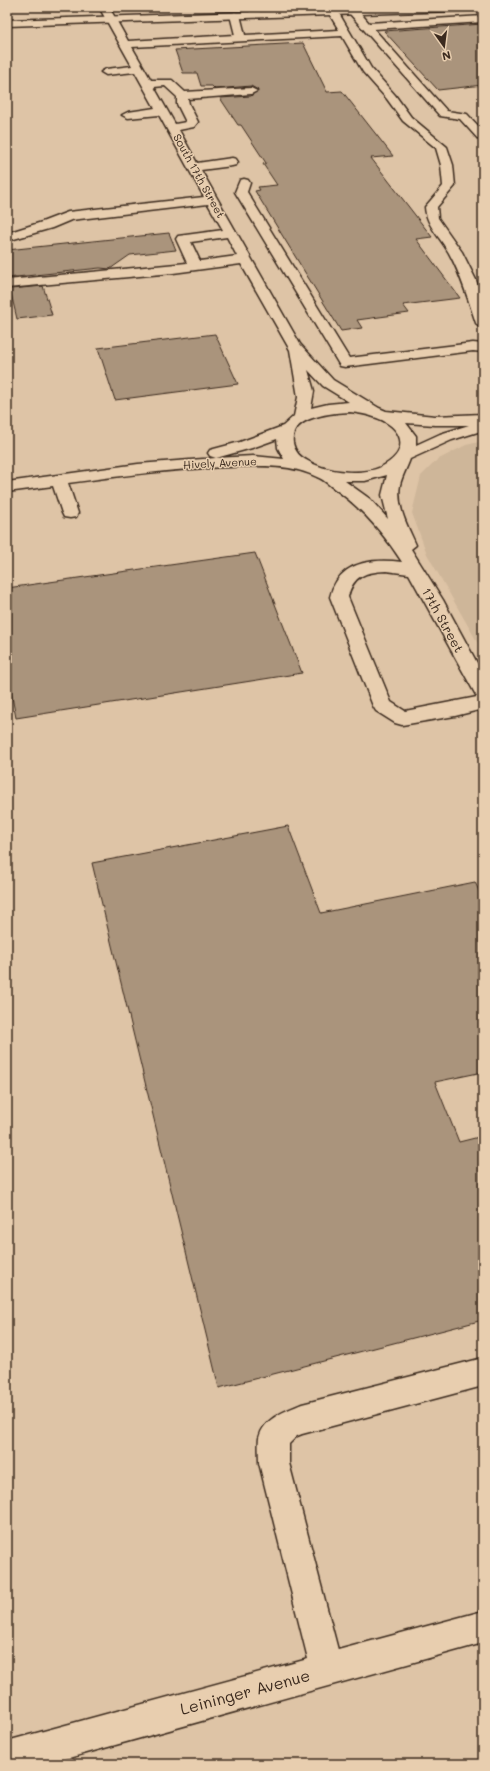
<svg xmlns="http://www.w3.org/2000/svg" width="490" height="1771" viewBox="0 0 490 1771" font-family="Mali,sans-serif">
<style>
.built{fill:#ceb699}
.building{fill:#aa947c;stroke:#3b2a1e}
.lines{fill:none;stroke-linecap:round;stroke-linejoin:round}
.minor-casing{stroke:#3b2a1e;stroke-width:3}
.major-casing{stroke:#3b2a1e;stroke-width:3}
.minor{fill:#e8ceaf;fill-rule:evenodd}
.major{fill:#e8ceaf;fill-rule:evenodd}
.labels{text-anchor:middle;stroke-width:3;stroke-linejoin:round;paint-order:stroke}
.far-street-label{font-size:11px;fill:#3b2a1e;stroke:#e8ceaf}
.street-label{font-size:13px;fill:#3b2a1e;stroke:#e8ceaf}
.near-street-label{font-size:16px;fill:#3b2a1e;stroke:#e8ceaf}
</style>
<rect width="100%" height="100%" fill="#dec4a6"/>
<filter id="ink" filterUnits="userSpaceOnUse"><feTurbulence type="fractalNoise" baseFrequency=".025" numOctaves="2"/><feDisplacementMap in="SourceGraphic" scale="8" xChannelSelector="R" yChannelSelector="G"/><feConvolveMatrix kernelMatrix="1 2 1 2 8 2 1 2 1" color-interpolation-filters="sRGB"/></filter>
<g filter="url(#ink)">
<path class="built" d="M 483,441 L 483,652 L 427,554 L 412,513 L 421,476 L 437,460 L 466,445 Z"/>
<g class="building">
<path d="M 483,24 L 483,85 L 438,90 L 384,31 Z"/>
<path d="M 303,43 L 327,92 L 342,91 L 393,156 L 371,158 L 432,237 L 416,239 L 460,298 L 403,305 L 409,313 L 357,320 L 362,328 L 341,331 L 255,191 L 260,190 L 258,187 L 277,185 L 263,164 L 266,163 L 241,125 L 238,125 L 220,98 L 251,96 L 258,90 L 251,86 L 215,89 L 212,86 L 201,86 L 197,73 L 183,73 L 175,50 Z"/>
<path d="M 169,233 L 176,250 L 130,255 L 110,269 L 100,268 L 7,278 L 7,250 Z"/>
<path d="M 43,286 L 52,315 L 17,319 L 10,289 Z"/>
<path d="M 215,334 L 238,384 L 115,400 L 98,348 Z"/>
<path d="M 255,553 L 302,673 L 16,718 L 7,670 L 7,588 Z"/>
<path d="M 288,826 L 321,913 L 475,882 L 483,900 L 483,1072 L 435,1082 L 459,1142 L 483,1136 L 483,1320 L 219,1388 L 92,863 Z"/>
</g>
<g class="lines">
<g class="minor-casing">
<g id="minor">
<path d="M 99,7 L 109,7 L 128,41 L 235,35 L 230,15 L 235,12 L 240,15 L 245,35 L 339,30 L 328,12 L 329,10 L 337,10 L 371,68 L 395,95 L 411,117 L 447,147 L 453,165 L 455,186 L 437,207 L 438,218 L 462,252 L 476,280 L 483,302 L 483,327 L 478,326 L 476,323 C 468,299 461,275 449,253 C 440,237 426,225 425,207 L 443,186 L 441,165 L 436,148 L 403,121 L 387,99 L 363,72 L 342,36 L 132,47 L 151,80 L 172,80 L 185,92 L 251,88 L 257,91 L 251,94 L 188,99 L 189,104 L 198,122 L 194,127 L 179,130 L 197,163 L 232,158 L 236,159 L 238,162 L 236,165 L 232,166 L 201,170 L 300,344 L 333,380 L 379,408 L 386,411 L 435,416 L 483,414 L 483,424 L 478,424 L 483,428 L 481,431 L 452,440 L 410,459 C 407,468 402,476 400,485 C 396,506 408,527 416,545 L 411,549 L 443,600 L 483,674 L 483,709 L 455,716 L 402,725 L 395,723 L 376,711 L 373,706 L 330,597 C 338,562 371,558 402,562 C 383,532 361,507 332,487 C 328,484 323,479 317,477 C 290,463 255,466 225,467 C 172,469 120,476 68,483 L 78,513 L 76,517 L 70,518 L 64,517 L 62,513 L 53,486 L 7,492 L 7,482 L 138,464 L 216,458 L 210,456 L 208,453 L 210,450 L 240,442 L 283,426 L 294,416 L 298,397 L 290,350 L 241,264 L 173,273 L 7,288 L 7,280 L 187,263 L 176,239 L 178,236 L 223,230 L 208,204 L 71,220 L 52,228 L 7,241 L 7,233 L 42,222 L 68,212 L 204,197 L 159,115 L 128,118 L 122,115 L 128,112 L 155,108 L 135,72 L 106,75 L 101,72 L 106,69 L 132,66 ZM 165,86 L 177,97 L 177,104 L 186,122 L 175,124 L 154,87 ZM 227,237 L 237,256 L 200,261 L 191,242 ZM 308,370 L 323,386 L 349,402 L 328,404 L 311,408 L 314,391 ZM 350,412 C 358,413 366,414 374,417 C 403,426 412,451 381,467 C 362,476 325,472 308,461 C 300,457 295,452 293,443 C 289,416 332,413 350,412 ZM 406,423 L 435,425 L 469,425 L 440,434 L 416,445 L 416,436 ZM 277,439 L 278,448 L 284,459 L 253,456 L 216,458 L 252,448 ZM 387,475 L 382,495 L 388,519 L 370,499 L 345,481 L 365,481 ZM 386,571 L 409,574 L 477,697 L 405,711 L 391,702 L 348,597 C 353,575 366,572 386,571 Z"/>
<path d="M 247,7 L 257,7 L 262,15 L 261,17 L 253,17 Z"/>
<path d="M 354,9 L 358,10 L 369,23 L 483,16 L 483,22 L 374,29 L 447,111 L 467,114 L 483,131 L 483,142 L 479,140 L 460,119 L 440,116 L 350,14 L 349,12 L 350,10 Z"/>
<path d="M 244,179 L 248,180 L 250,183 L 247,192 L 349,358 L 473,343 L 483,344 L 483,352 L 473,351 L 345,367 L 340,366 L 235,192 L 240,180 Z"/>
<path d="M 483,1358 L 483,1386 L 302,1434 L 297,1436 L 289,1444 L 289,1463 L 338,1650 L 483,1611 L 483,1643 L 47,1764 L 7,1764 L 7,1741 L 308,1659 L 259,1463 C 259,1455 258,1445 259,1438 C 264,1418 285,1411 302,1404 Z"/>
</g>
</g>
<g class="major-casing">
<path id="major" d="M 394,7 L 483,7 L 483,10 L 7,26 L 7,20 Z"/>
</g>
<use href="#minor" class="minor"/>
<use href="#major" class="major"/>
</g>
</g>
<g class="labels">
<g class="far-street-label">
<text transform="translate(199 176) rotate(61)" y="4">South 17th Street</text>
<text transform="translate(220 463) rotate(-3)" y="4">Hively Avenue</text>
</g>
<g class="street-label">
<text transform="translate(443 620) rotate(61)" y="5">17th Street</text>
</g>
<g class="near-street-label">
<text transform="translate(245 1692) rotate(-15)" y="6">Leininger Avenue</text>
</g>
</g>
<rect width="490" height="1771" fill="none" stroke="#e8ceaf" stroke-width="24"/>
<rect x="12" y="12" width="466" height="1747" fill="none" stroke="#3b2a1e" stroke-width="1.5" filter="url(#ink)"/>
<g transform="translate(444 46) rotate(166)" stroke="#e8ceaf" stroke-width="3" paint-order="stroke">
<path d="M0-3L7 15L0 10L-7 15Z" fill="#3b2a1e"/>
<text y="-6" font-size="11" font-weight="bold" text-anchor="middle" fill="#3b2a1e">N</text>
</g>
</svg>
